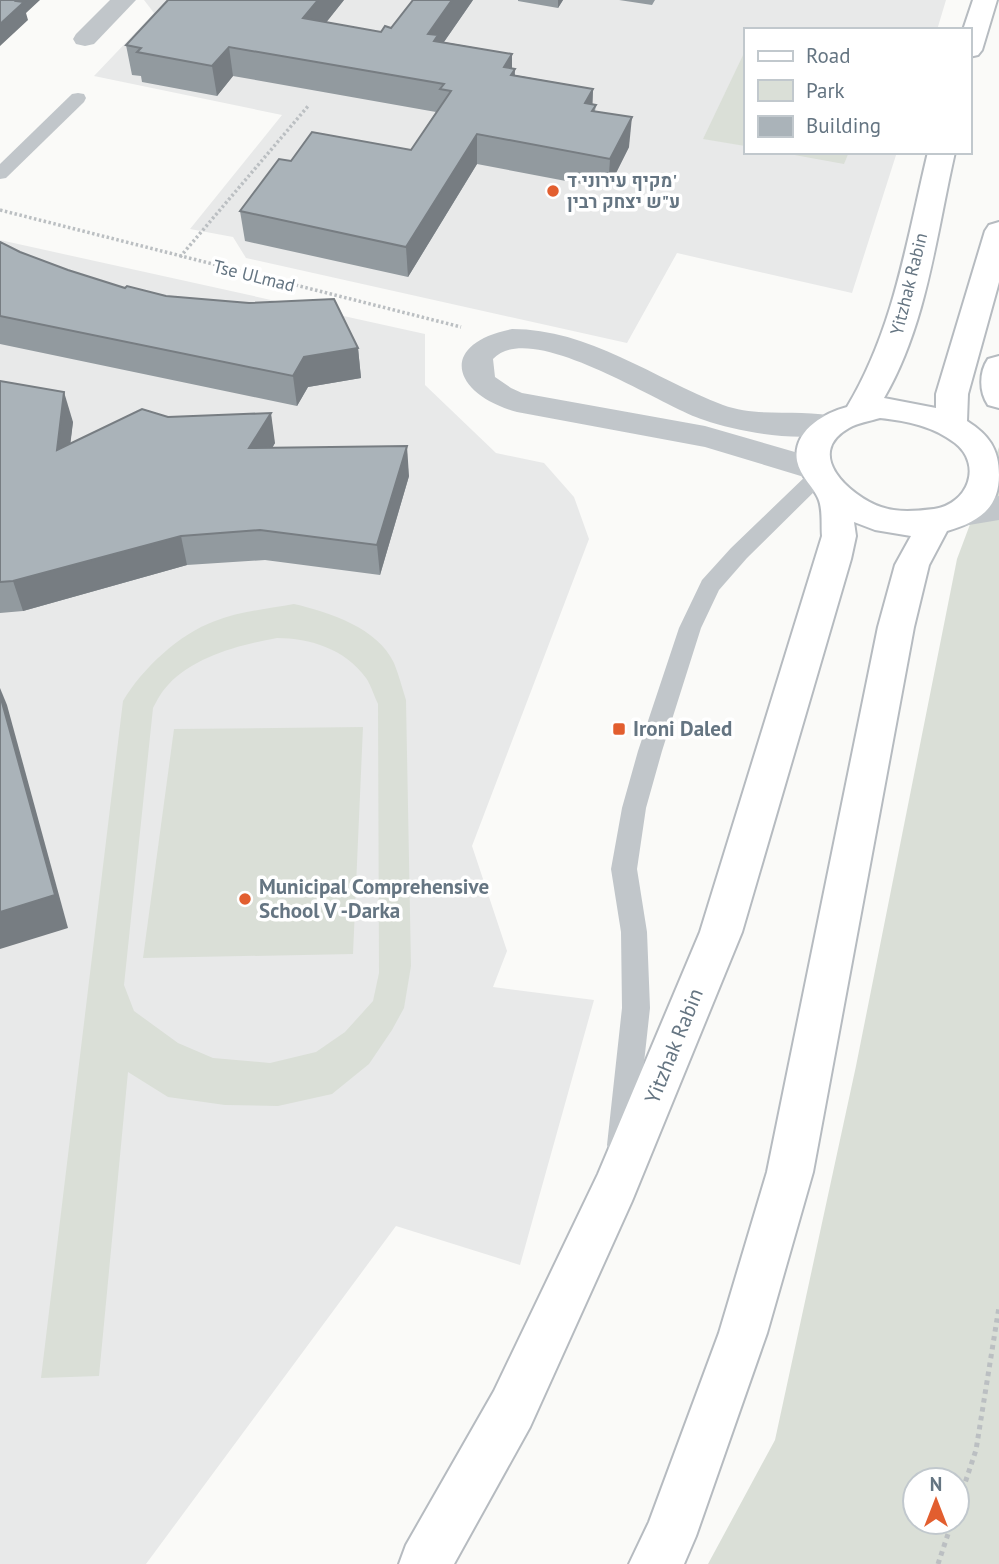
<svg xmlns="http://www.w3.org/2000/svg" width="999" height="1564" viewBox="0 0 999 1564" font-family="'PT Sans',Heebo,sans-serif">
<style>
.built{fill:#e8e9e9}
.green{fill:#dadfd7;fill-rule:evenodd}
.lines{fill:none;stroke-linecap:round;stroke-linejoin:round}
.secondary-casing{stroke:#b6bbc0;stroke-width:4}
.path-far1{stroke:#bbbfc2;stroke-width:3.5;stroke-dasharray:2.5 2.5;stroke-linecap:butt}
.path{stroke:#bbbfc2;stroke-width:5;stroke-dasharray:4.5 4.5;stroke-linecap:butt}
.service{fill:#c1c6ca;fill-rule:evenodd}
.minor{fill:#c1c6ca;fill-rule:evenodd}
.tertiary{fill:#c1c6ca;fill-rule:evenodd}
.secondary{fill:#fff;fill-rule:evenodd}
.wall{fill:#929a9f}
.shaded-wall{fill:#777d82}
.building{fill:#aab3b9;stroke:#777d82;stroke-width:2}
.poi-dot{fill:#e25e2f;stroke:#fff;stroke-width:2.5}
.labels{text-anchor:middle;stroke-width:7;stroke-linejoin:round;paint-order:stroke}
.far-poi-label{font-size:18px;font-weight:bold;fill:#657582;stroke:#fff;text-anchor:start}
.far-street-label{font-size:18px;fill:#657582;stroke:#fff}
.poi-label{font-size:21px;font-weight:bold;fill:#657582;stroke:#fff;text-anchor:start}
.street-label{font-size:21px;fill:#657582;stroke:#fff}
</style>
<rect width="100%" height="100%" fill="#fafaf8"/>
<g class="built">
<path d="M 144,0 L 946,0 L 937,30 L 745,30 L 745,152 L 897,152 L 852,293 L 677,253 L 627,343 L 246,258 L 233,237 L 190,229 L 282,115 L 94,76 L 154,13 Z"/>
<path d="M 0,240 L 425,334 L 425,385 L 496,453 L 544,463 L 574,497 L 589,539 L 472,846 L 507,951 L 493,987 L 594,1000 L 520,1265 L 396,1226 L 146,1564 L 0,1564 Z"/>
</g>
<g class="green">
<path d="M 745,51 L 745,146 L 703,139 Z"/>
<path d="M 778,152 L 849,152 L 844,164 Z"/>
<path d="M 999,447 L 999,1564 L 708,1564 L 775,1440 L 856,1066 L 957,559 ZM 915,1480 L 957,1480 L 957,1522 L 915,1522 Z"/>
<path d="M 294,604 C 329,612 378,628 394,663 C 399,675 402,688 406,700 L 411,966 L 404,1008 L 392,1030 L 369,1064 L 332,1094 L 278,1106 L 225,1105 L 168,1097 L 128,1072 L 99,1376 L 41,1378 L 123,701 C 142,669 179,634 215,621 C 240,611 268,609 294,604 ZM 277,638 C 310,638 345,649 366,678 C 371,685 374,696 378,704 L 379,973 L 373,1001 L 345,1032 L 316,1052 L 270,1063 L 213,1058 L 178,1043 L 134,1011 L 124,985 L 153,708 C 157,700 162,691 168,685 C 195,656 240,645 277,638 Z"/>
<path d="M 363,727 L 353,954 L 143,958 L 174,729 Z"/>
</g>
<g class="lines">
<g class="secondary-casing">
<g id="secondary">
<path d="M 973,0 L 997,0 L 982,50 L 978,55 L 969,57 L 969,30 L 963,30 Z"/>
<path d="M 928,152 L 955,152 C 936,235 927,324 884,398 L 936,408 L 936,394 L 985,231 L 989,225 L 999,222 L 999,282 L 968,394 L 967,421 C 989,435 999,449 999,475 C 999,509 978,522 947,531 L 929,565 L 914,627 L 813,1172 L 767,1333 L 696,1536 L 684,1564 L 629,1564 L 649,1522 L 719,1333 L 767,1172 L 878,627 L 895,565 L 911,536 L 875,530 L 854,522 L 856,536 L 851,559 L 742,932 L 632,1201 L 530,1427 L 454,1564 L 399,1564 L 406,1545 L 494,1391 L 598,1174 L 700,932 L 822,536 C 821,525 823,508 818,498 C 814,488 800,476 797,461 C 792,431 824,413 847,407 C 894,329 907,239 928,152 ZM 880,418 C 907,421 933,426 955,443 C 983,465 968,504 934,509 C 916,511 899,513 881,507 C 850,496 803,454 849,428 C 857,423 870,421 880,418 Z"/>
<path d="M 999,356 L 999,408 L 988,405 C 979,392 979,372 988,359 Z"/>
</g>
</g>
<g class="path-far1">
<path d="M 0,210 L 461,327"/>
<path d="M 180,257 L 309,105"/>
</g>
<g class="path">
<path d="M 957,1507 L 976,1450 L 999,1307"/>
<path d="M 938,1564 L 952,1522"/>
</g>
<g class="service">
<path d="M 78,93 L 84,94 L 86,98 L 84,102 L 6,178 L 0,179 L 0,164 L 72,94 Z"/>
<path d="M 817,470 L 824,472 L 827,477 L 824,482 L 747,558 L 719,590 L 701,628 L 662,751 L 646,808 L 637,869 L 647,932 L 650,1008 L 635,1145 L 631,1155 L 621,1158 L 611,1155 L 607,1145 L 622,1008 L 621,932 L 611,869 L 622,808 L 638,751 L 679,628 L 702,580 L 731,548 L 810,472 Z"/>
</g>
<g class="minor">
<path d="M 110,0 L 136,0 L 94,44 L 85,46 L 76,44 L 73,39 L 76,34 Z"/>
<path d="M 512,329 C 589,329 653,378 723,405 C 761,419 803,407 840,418 L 845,425 L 840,432 C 802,443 742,433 704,420 C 660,406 531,318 493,359 L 495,377 L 511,388 L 522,393 L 705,426 L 826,461 L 830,469 L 826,477 L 814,480 L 705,447 L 517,412 C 453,395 436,344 512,329 Z"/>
</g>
<path class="tertiary" d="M 999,496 L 999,520 L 957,527 L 945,523 L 940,515 L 945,507 Z"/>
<use href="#secondary" class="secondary"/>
</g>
<g class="wall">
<path d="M 344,0 L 326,22 L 381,32 L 473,0 L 444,42 L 512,54 L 512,69 L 515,75 L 593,89 L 592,104 L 596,105 L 595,111 L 629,147 L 608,189 L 477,164 L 408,277 L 245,241 L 240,211 L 291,161 L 411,150 L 436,112 L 233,76 L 217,96 L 142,82 L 141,76 L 132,75 L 126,45 Z"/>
<path d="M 518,0 L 563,0 L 558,8 L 518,1 Z"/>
<path d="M 619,0 L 655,0 L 652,5 Z"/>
<path d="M 0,242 L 20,252 L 68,270 L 125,288 L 358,348 L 361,378 L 308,387 L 297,406 L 0,344 Z"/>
<path d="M 0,381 L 73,422 L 70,444 L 168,417 L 275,443 L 272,448 L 409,476 L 380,575 L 265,560 L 187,565 L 23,611 L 0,613 Z"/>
</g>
<g class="shaded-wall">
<path d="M 17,0 L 40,0 L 26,13 L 28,20 L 0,46 L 0,24 Z"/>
<path d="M 318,0 L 344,0 L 306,48 L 303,18 Z"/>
<path d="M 452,0 L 473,0 L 439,49 L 428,34 Z"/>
<path d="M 558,0 L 563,0 L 558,8 Z"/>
<path d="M 229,47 L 233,76 L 217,96 L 212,66 Z"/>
<path d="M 512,54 L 512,73 L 515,69 L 514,99 L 504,67 Z"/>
<path d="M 593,89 L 592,119 L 585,103 Z"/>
<path d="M 632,117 L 629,147 L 608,189 L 610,159 Z"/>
<path d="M 477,134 L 477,164 L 408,277 L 406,247 Z"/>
<path d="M 358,348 L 361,378 L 308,387 L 297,406 L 293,376 L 304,357 Z"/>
<path d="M 64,392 L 73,422 L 66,480 L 57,450 Z"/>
<path d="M 271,413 L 275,443 L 254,478 L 249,448 Z"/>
<path d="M 407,446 L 409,476 L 380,575 L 377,545 Z"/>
<path d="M 181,536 L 187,565 L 23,611 L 13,581 Z"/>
<path d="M 0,688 L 7,705 L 68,928 L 0,949 Z"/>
</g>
<g class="building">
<path d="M 0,0 L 17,0 L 16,1 L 24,2 L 0,24 Z"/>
<path d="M 168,0 L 318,0 L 303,18 L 381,32 L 385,26 L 391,28 L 413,0 L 452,0 L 428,34 L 438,35 L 434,41 L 512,54 L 504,67 L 515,69 L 511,75 L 593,89 L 585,103 L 596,105 L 592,111 L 632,117 L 610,159 L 477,134 L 406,247 L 240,211 L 279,159 L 291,161 L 312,132 L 411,150 L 451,91 L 440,89 L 444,84 L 229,47 L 212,66 L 137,52 L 141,48 L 126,45 Z"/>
<path d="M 0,242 L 20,252 L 68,270 L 125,288 L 127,286 L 166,296 L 249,303 L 334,299 L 358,348 L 304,357 L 293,376 L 0,316 Z"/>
<path d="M 0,381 L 64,392 L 57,450 L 142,409 L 168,417 L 271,413 L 249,448 L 407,446 L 377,545 L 260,530 L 181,536 L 13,581 L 0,582 Z"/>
<path d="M 0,695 L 55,895 L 0,912 Z"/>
</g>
<g class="poi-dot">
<circle cx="553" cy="191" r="7"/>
<rect x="612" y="722" width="14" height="14" rx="3.5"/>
<circle cx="245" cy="899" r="7"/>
</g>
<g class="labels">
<g class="far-poi-label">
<text x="567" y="187">מקיף עירוני ד'<tspan x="567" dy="21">ע"ש יצחק רבין</tspan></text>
</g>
<g class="far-street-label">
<text transform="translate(254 276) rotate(14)" y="6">Tse ULmad</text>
<text transform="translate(909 284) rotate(-76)" y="6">Yitzhak Rabin</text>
</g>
<g class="poi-label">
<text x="633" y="736">Ironi Daled</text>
<text x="259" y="894">Municipal Comprehensive<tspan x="259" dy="24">School V -Darka</tspan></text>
</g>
<g class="street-label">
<text transform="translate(674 1046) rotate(-68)" y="7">Yitzhak Rabin</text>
</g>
</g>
<rect x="744" y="28" width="228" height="126" fill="#ffffff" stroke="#c1c8cd" stroke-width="2"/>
<rect x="758" y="51" width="35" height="10" fill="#ffffff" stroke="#c1c8cd" stroke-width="2"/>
<text x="806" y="63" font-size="21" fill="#657582">Road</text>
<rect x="758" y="80" width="35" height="21" fill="#dadfd7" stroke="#c1c8cd" stroke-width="2"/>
<text x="806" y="98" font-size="21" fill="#657582">Park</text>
<rect x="758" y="116" width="35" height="21" fill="#aab3b9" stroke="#c1c8cd" stroke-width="2"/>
<text x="806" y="133" font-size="21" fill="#657582">Building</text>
<g transform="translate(936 1501)"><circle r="33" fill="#ffffff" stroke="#c1c8cd" stroke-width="2"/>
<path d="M0-5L12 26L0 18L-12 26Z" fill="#e25e2f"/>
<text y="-10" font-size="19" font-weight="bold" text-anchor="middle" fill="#657582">N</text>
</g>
</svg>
